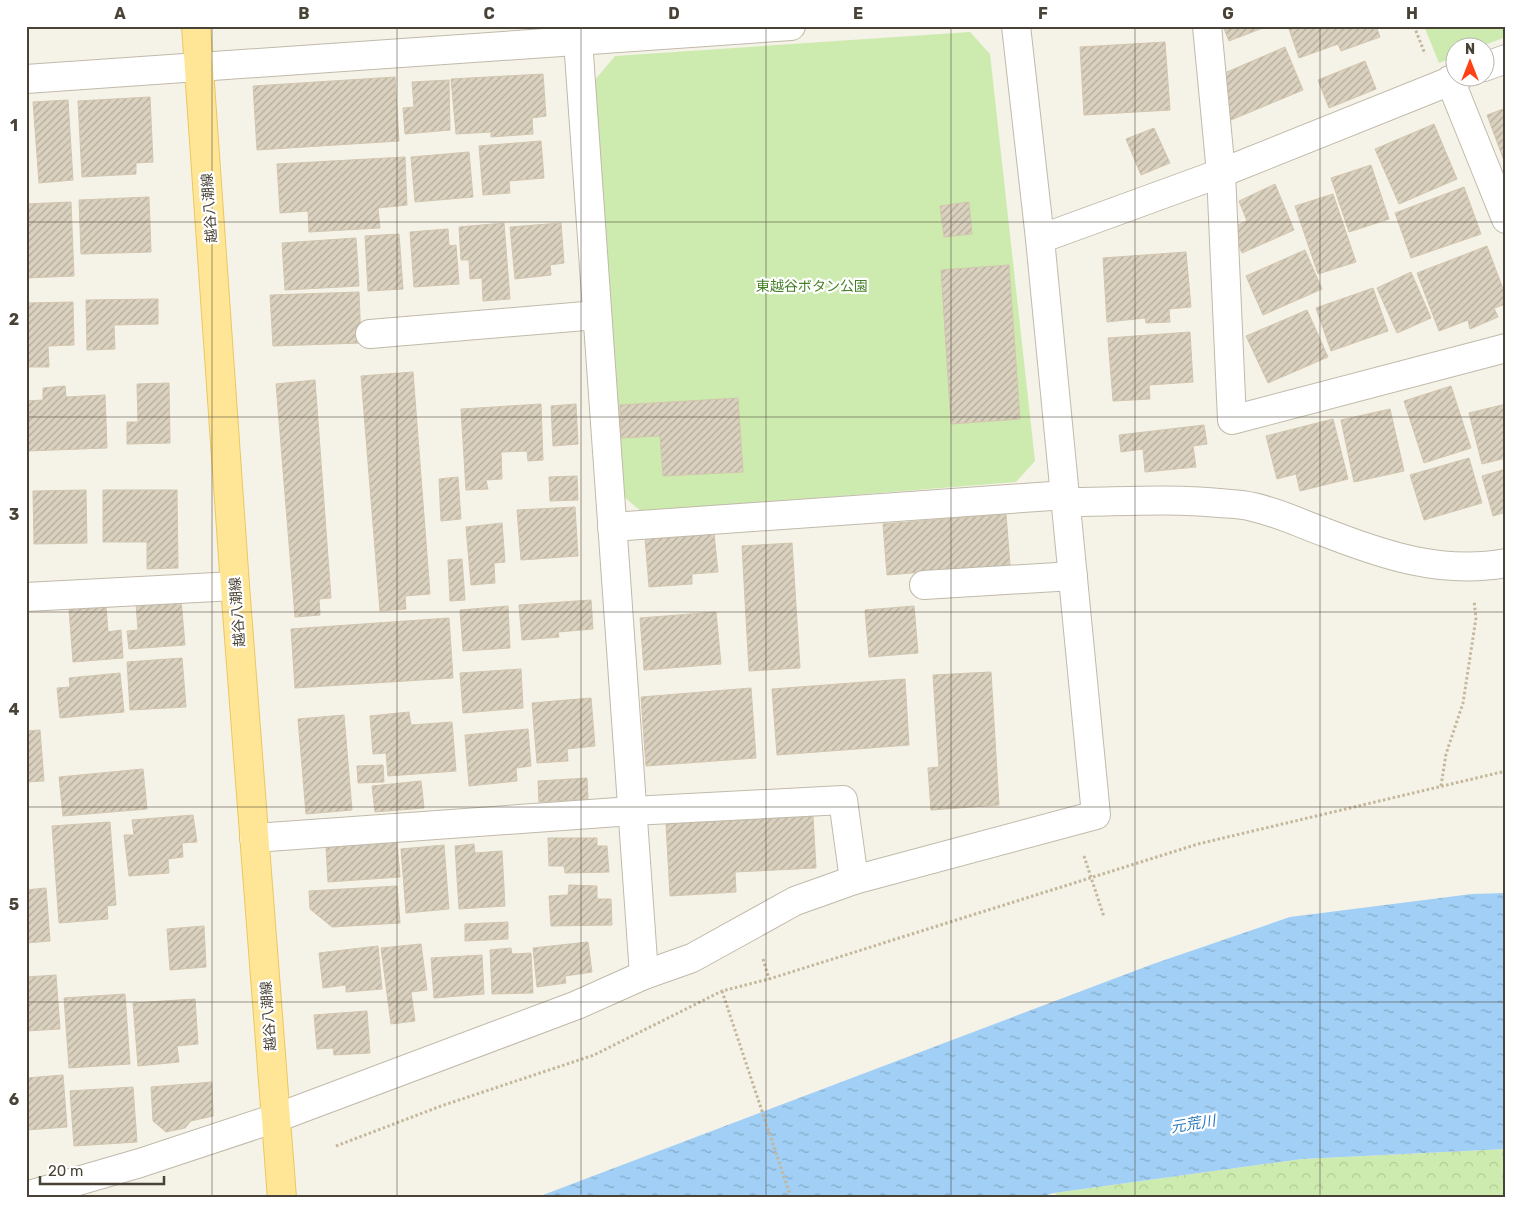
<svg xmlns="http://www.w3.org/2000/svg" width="1532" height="1224" viewBox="0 0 1532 1224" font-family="Rubik,'Noto Sans JP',sans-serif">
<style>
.green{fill:#cdebae}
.forest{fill:url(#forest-crowns)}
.water{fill:url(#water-ripples)}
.building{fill:url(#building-hatch);stroke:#d3c6af}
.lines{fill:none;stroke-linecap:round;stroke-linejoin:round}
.minor-casing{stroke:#c1baaa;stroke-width:30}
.major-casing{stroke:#ebc760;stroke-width:30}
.path{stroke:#c4b79a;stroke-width:3;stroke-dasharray:2.5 2.5;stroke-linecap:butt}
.minor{stroke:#fff;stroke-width:28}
.major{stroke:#ffe697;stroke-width:28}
.grid{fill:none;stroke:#494236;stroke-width:1;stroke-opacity:0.55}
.labels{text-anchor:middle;stroke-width:4.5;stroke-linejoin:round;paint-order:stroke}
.street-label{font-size:14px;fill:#494236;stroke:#fff}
.park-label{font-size:14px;fill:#437f25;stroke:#fff}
.water-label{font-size:15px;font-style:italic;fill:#2877bc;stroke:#fff}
.neatline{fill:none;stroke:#494236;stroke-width:2}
.grid-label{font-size:16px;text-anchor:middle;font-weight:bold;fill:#494236}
</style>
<defs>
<pattern id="forest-crowns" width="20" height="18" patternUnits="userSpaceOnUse" patternTransform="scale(1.25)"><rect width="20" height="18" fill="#cdebae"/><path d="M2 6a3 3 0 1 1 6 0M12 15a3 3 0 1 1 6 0" fill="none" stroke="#b2cb96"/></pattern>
<pattern id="water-ripples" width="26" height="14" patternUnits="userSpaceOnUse" patternTransform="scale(1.25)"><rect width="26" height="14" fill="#a1cff5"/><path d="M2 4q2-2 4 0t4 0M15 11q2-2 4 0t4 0" fill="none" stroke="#85aac7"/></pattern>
<pattern id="building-hatch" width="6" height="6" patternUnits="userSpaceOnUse" patternTransform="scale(1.25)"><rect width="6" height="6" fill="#dad1bf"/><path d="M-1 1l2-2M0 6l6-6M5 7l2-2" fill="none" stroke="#b3ab9c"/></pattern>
</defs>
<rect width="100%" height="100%" fill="#f5f2e8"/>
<g class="green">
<path d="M 1424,26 L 1506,26 L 1506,37 L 1479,47 L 1454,48 L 1454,57 L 1439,63 Z"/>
<path d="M 970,32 L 990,54 L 1035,461 L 1016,482 L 642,512 L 623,496 L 594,81 L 615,56 Z"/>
</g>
<path class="forest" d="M 1506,1149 L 1506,1198 L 1061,1198 L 1054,1193 L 1302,1159 Z"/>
<path class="water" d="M 1506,893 L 1506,1149 L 1302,1159 L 1054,1193 L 1036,1198 L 535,1198 L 1153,964 L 1290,917 L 1472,894 Z"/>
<g class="building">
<path d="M 1223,26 L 1268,26 L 1229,41 Z"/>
<path d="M 1288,26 L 1376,26 L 1380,37 L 1341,51 L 1338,44 L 1299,58 Z"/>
<path d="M 1165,42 L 1170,110 L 1084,115 L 1080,47 Z"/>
<path d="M 1285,47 L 1303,90 L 1231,120 L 1213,78 Z"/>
<path d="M 1365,61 L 1376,89 L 1329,108 L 1318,80 Z"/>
<path d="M 543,74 L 546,116 L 532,118 L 533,134 L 491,137 L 491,132 L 456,134 L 451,79 Z"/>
<path d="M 395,77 L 399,141 L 257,150 L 253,86 Z"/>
<path d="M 449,80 L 450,130 L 405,134 L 403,108 L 414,107 L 412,82 Z"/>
<path d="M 150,97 L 153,162 L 136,163 L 136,174 L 82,177 L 78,101 Z"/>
<path d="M 68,100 L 73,180 L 39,183 L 33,102 Z"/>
<path d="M 1506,108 L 1506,166 L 1487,115 Z"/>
<path d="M 1434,124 L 1457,179 L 1399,204 L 1375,149 Z"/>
<path d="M 1154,128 L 1170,163 L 1141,175 L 1126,139 Z"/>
<path d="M 541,141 L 544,178 L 509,181 L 510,193 L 483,195 L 479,146 Z"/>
<path d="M 469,152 L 473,197 L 415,202 L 411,157 Z"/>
<path d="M 405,157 L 407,205 L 378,208 L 380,228 L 309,232 L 308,211 L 280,213 L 277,164 Z"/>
<path d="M 1371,165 L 1389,219 L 1349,232 L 1331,178 Z"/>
<path d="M 1275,184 L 1294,230 L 1242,253 L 1231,228 L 1247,221 L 1239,201 Z"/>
<path d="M 1464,187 L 1481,234 L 1411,258 L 1395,213 Z"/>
<path d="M 1333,194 L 1356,262 L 1318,274 L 1295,206 Z"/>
<path d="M 149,197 L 151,252 L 81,254 L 79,200 Z"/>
<path d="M 71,202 L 74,276 L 26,278 L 26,204 Z"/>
<path d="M 969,202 L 972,234 L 944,237 L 940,206 Z"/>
<path d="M 504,223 L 510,299 L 483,301 L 482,278 L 470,279 L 469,260 L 461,260 L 459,227 Z"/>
<path d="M 561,223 L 564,263 L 550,265 L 551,275 L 515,279 L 510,227 Z"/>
<path d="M 448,229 L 449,246 L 456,245 L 459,284 L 414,287 L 410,232 Z"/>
<path d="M 399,234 L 403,289 L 368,291 L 365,236 Z"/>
<path d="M 356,238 L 359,286 L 285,290 L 282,243 Z"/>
<path d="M 1487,246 L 1506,297 L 1506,304 L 1494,308 L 1498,317 L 1470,329 L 1468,320 L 1439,331 L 1417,273 Z"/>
<path d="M 1305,250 L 1322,289 L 1263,315 L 1246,276 Z"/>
<path d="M 1186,252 L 1191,307 L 1169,309 L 1170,322 L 1146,323 L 1145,318 L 1107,322 L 1103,258 Z"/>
<path d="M 1009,265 L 1020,419 L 951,424 L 941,270 Z"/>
<path d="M 1411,272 L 1431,318 L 1397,333 L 1377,288 Z"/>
<path d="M 1373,288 L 1388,331 L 1331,351 L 1316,308 Z"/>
<path d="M 359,292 L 361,343 L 273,346 L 270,295 Z"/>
<path d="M 158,299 L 158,324 L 114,325 L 115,349 L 87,350 L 86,300 Z"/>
<path d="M 73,302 L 74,345 L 48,346 L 49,367 L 26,367 L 26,303 Z"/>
<path d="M 1307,310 L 1328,357 L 1268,383 L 1246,336 Z"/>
<path d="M 1190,332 L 1193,382 L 1149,385 L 1150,399 L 1113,401 L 1108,338 Z"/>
<path d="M 413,372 L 430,594 L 405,596 L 406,609 L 380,611 L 361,376 Z"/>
<path d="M 315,380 L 331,598 L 319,599 L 320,615 L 295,617 L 276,384 Z"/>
<path d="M 169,383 L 170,443 L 127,444 L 127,422 L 138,422 L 137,384 Z"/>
<path d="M 65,386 L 66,397 L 105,395 L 107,448 L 27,451 L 26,401 L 43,400 L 43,388 Z"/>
<path d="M 1451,386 L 1471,448 L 1424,463 L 1404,401 Z"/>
<path d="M 738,398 L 743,472 L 663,476 L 660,436 L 621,438 L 620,405 Z"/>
<path d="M 541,404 L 543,460 L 528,461 L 527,451 L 501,452 L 502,479 L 486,480 L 488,489 L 466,490 L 461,409 Z"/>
<path d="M 576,404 L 578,444 L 553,446 L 551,406 Z"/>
<path d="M 1506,404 L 1506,458 L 1482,464 L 1469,413 Z"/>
<path d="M 1390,409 L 1404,471 L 1354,482 L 1341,420 Z"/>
<path d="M 1333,419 L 1348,479 L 1300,491 L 1296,474 L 1277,479 L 1266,436 Z"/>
<path d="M 1204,425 L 1207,444 L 1193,446 L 1196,467 L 1145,472 L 1143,449 L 1121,452 L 1119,435 Z"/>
<path d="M 1469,458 L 1482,503 L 1424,520 L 1410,475 Z"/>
<path d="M 1506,469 L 1506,512 L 1493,516 L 1482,476 Z"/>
<path d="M 577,476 L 578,500 L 550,501 L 549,477 Z"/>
<path d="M 458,477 L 461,519 L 441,521 L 439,479 Z"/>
<path d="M 86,490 L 87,543 L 34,544 L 33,491 Z"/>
<path d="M 103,490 L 177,490 L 178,568 L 147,569 L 147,542 L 103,542 Z"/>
<path d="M 575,507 L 578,556 L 521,560 L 517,510 Z"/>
<path d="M 1006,514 L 1010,565 L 887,575 L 883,524 Z"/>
<path d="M 502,523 L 505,562 L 494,563 L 495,583 L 471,585 L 466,527 Z"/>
<path d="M 714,533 L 718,572 L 692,574 L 692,584 L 649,587 L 645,538 Z"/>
<path d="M 792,543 L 800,668 L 749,671 L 742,546 Z"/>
<path d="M 462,559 L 465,600 L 450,601 L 448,560 Z"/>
<path d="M 181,600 L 185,645 L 129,649 L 127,631 L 138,630 L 136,603 Z"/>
<path d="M 591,600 L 593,629 L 558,632 L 559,637 L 522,640 L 519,605 Z"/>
<path d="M 106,606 L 108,632 L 121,630 L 123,658 L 73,662 L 69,609 Z"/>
<path d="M 508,606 L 510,648 L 463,651 L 460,610 Z"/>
<path d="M 914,606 L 918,653 L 869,657 L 865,610 Z"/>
<path d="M 716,612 L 721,664 L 644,670 L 640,618 Z"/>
<path d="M 449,618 L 453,678 L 295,688 L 291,629 Z"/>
<path d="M 182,658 L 186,707 L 130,710 L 127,662 Z"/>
<path d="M 521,669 L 523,708 L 463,713 L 460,673 Z"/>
<path d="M 991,672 L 999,805 L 931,810 L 928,768 L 939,767 L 933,675 Z"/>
<path d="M 120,673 L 124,712 L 60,718 L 57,688 L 70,687 L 69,678 Z"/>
<path d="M 905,679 L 909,745 L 777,755 L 772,689 Z"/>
<path d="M 751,688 L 756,758 L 646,766 L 641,697 Z"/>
<path d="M 591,698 L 595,746 L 567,749 L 568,761 L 537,763 L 532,703 Z"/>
<path d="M 409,712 L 411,725 L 452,722 L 456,771 L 388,776 L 386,753 L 373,754 L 370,716 Z"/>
<path d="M 344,715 L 352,810 L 306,814 L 298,719 Z"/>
<path d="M 528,729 L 531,766 L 516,768 L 517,781 L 469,786 L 465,735 Z"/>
<path d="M 40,730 L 44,781 L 26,782 L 26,731 Z"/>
<path d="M 383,765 L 384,782 L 358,783 L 357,766 Z"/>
<path d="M 143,769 L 147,809 L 63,816 L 59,777 Z"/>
<path d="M 587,778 L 588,799 L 539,802 L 538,781 Z"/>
<path d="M 421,781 L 424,808 L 375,812 L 372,786 Z"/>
<path d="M 193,815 L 197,842 L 182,843 L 183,857 L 168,859 L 169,873 L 129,876 L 124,835 L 134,835 L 132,820 Z"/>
<path d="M 813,816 L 816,868 L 735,872 L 736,892 L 670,896 L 666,824 Z"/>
<path d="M 110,822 L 116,905 L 107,906 L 108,919 L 59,923 L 52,826 Z"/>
<path d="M 548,838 L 597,838 L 597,846 L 607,846 L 609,872 L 565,873 L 564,866 L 549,866 Z"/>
<path d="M 397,842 L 400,877 L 328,882 L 326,847 Z"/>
<path d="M 474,844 L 475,853 L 502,851 L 505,906 L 459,909 L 455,846 Z"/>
<path d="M 444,845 L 449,909 L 406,913 L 401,849 Z"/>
<path d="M 569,885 L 597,886 L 597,899 L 611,899 L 612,925 L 551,926 L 549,896 L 568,895 Z"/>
<path d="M 397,886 L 400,923 L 332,927 L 310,909 L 309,891 Z"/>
<path d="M 46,888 L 50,941 L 26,943 L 26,890 Z"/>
<path d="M 508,922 L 508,939 L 465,941 L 465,924 Z"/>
<path d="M 204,926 L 206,967 L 170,970 L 167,929 Z"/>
<path d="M 588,942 L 592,972 L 565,976 L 566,983 L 537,987 L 533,948 Z"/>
<path d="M 421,944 L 427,990 L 411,992 L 415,1021 L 391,1024 L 381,948 Z"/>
<path d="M 378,946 L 382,989 L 346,992 L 346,985 L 323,988 L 319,953 Z"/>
<path d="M 511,948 L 512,954 L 531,953 L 533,993 L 492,994 L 490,950 Z"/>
<path d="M 482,955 L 484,994 L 434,998 L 431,958 Z"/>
<path d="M 56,975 L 60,1029 L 26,1031 L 26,977 Z"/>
<path d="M 125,994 L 130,1064 L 69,1068 L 64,998 Z"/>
<path d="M 195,999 L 198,1044 L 177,1046 L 179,1062 L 138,1066 L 133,1003 Z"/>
<path d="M 367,1011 L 370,1053 L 334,1055 L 333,1048 L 317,1049 L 314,1015 Z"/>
<path d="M 63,1075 L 67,1127 L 27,1130 L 26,1137 L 26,1078 Z"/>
<path d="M 212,1082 L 213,1116 L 191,1121 L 185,1128 L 166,1132 L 153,1121 L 151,1087 Z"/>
<path d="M 133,1087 L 137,1142 L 74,1146 L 70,1091 Z"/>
</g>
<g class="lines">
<g class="minor-casing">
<g id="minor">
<path d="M 577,26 L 644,975"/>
<path d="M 1207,26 L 1221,173 L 1232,420 L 1506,348"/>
<path d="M 1484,67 L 1506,59"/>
<path d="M 26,79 L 791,26"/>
<path d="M 1450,80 L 1506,219"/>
<path d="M 1040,239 L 1221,173 L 1458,78"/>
<path d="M 370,334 L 597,315"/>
<path d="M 1066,502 C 1117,502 1168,498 1219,503 C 1230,504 1242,504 1253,507 C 1280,513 1299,523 1324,532 C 1383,555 1442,575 1506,563"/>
<path d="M 612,527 L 1066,495"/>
<path d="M 924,585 L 1073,576"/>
<path d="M 26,597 L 235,586"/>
<path d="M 254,838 L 632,811 L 843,800 L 854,880"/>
<path d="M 26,1196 L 140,1163 L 276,1118 L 577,1005 L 644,975 L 692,958 L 795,901 L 854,880 L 1096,815 L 1040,239 L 1016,26"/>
</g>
</g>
<g class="major-casing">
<path id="major" d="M 196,26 L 235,586 L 282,1198"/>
</g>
<g class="path">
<path d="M 1414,26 L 1425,54"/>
<path d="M 1441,786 L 1446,754 L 1463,703 L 1476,618 L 1474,601"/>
<path d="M 1084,856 L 1104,917"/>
<path d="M 763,959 L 769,979"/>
<path d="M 722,991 L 791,1198"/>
<path d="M 336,1146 L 441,1106 L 594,1055 L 722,991 L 769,979 L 1198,844 L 1506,771"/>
</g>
<use href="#minor" class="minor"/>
<use href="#major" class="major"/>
</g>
<path class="grid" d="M 212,26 L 212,1198M 397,26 L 397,1198M 581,26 L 581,1198M 766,26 L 766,1198M 951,26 L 951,1198M 1135,26 L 1135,1198M 1320,26 L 1320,1198M 26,222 L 1506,222M 26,417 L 1506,417M 26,612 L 1506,612M 26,807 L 1506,807M 26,1002 L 1506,1002"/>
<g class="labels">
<g class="street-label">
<text transform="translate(209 208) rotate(-94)" y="5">越谷八潮線</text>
<text transform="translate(237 612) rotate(-94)" y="5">越谷八潮線</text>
<text transform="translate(268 1016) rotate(-94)" y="5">越谷八潮線</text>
</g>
<g class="park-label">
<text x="812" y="291">東越谷ボタン公園</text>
</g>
<g class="water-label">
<text transform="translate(1193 1124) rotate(-9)" y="5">元荒川</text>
</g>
</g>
<rect width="1532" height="1224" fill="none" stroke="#ffffff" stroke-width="55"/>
<g transform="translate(1470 62)"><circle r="24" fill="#ffffff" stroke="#b6b3af"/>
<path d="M0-4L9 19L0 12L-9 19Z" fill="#ff4215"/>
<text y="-8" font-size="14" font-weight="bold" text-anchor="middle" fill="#494236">N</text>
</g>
<path d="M40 1176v8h124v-8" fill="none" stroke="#494236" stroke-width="2.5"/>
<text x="48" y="1176" font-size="15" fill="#494236" stroke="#ffffff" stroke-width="4" paint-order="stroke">20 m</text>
<rect x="28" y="28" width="1476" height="1168" class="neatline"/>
<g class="grid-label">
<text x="120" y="19">A</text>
<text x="304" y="19">B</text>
<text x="489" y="19">C</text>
<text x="674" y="19">D</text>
<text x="858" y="19">E</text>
<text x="1043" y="19">F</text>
<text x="1228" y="19">G</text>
<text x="1412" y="19">H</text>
<text x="14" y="131">1</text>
<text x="14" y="325">2</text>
<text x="14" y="520">3</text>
<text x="14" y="715">4</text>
<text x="14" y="910">5</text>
<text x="14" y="1105">6</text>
</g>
</svg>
